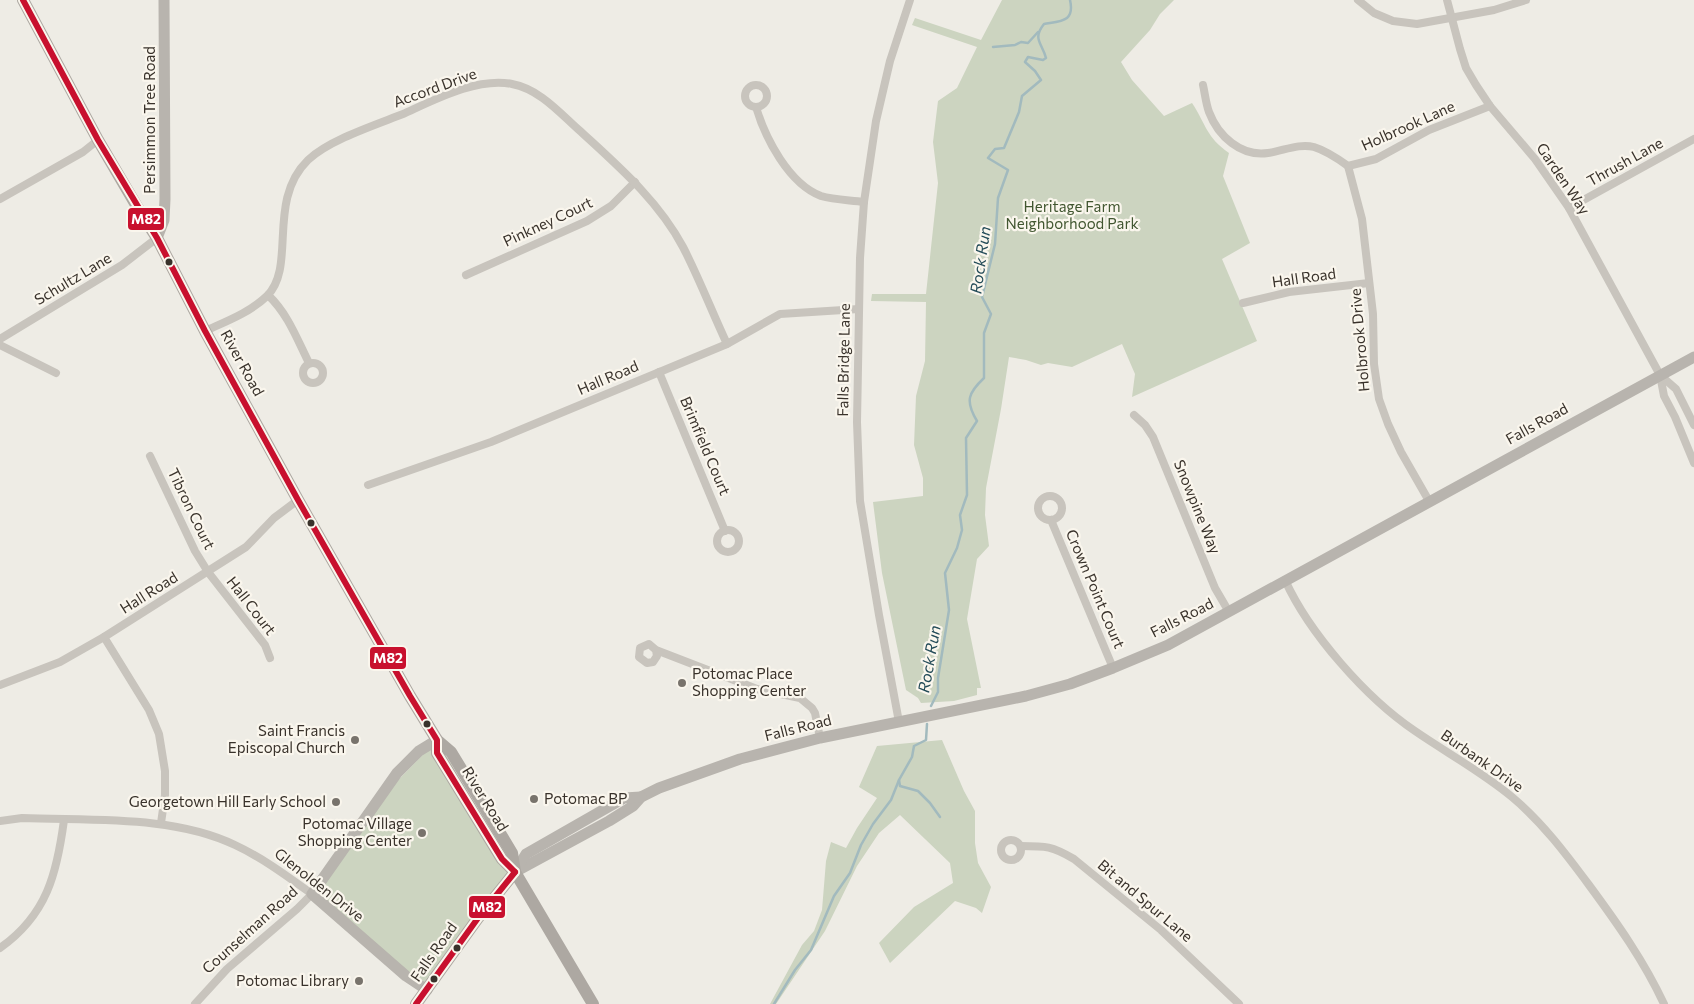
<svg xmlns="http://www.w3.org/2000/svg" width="1694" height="1004" viewBox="0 0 1694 1004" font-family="Commissioner,sans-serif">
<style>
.green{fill:#ccd4c0}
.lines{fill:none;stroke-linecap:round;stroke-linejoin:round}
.stream{stroke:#a2babe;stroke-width:2.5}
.street{stroke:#c8c4bd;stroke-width:8}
.secondary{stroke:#b8b4ae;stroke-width:11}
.primary{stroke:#ada8a2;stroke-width:12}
.bus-1-casing{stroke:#faf6ed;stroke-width:10}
.bus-1{stroke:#c8102e;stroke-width:6}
.bus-dot{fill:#39322b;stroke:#faf6ed;stroke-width:2}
.poi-dot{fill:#78736c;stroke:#faf6ed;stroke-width:2}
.labels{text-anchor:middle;stroke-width:4.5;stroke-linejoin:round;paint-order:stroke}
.street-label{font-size:15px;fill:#39322b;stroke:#faf6ed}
.park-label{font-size:15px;fill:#415630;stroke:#faf6ed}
.poi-label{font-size:15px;fill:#39322b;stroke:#faf6ed;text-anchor:end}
.water-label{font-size:16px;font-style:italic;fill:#234b58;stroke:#faf6ed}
.line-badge{stroke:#faf6ed;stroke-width:2}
.badge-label{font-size:14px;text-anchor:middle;font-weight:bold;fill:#fff}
</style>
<rect width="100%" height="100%" fill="#eeece5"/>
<g class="green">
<path d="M 1002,0 L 1174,0 L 1160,14 L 1150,30 L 1121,62 L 1132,80 L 1164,116 L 1192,103 C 1206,124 1206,137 1229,153 L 1223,176 L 1250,243 L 1222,259 L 1257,341 L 1132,397 L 1135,374 L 1122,344 L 1072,367 L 1048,363 L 1041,365 L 1026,360 L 1009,357 L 1001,409 L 986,488 L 985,515 L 989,546 L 977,559 L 967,619 L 981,688 L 977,688 L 977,695 L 954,701 L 921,703 L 918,698 L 906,690 L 882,573 L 873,502 L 923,496 L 923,478 L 914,445 L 916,396 L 925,361 L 926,302 L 871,301 L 872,294 L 926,294 L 938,183 L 933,142 L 938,101 L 957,88 L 977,47 L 912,25 L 915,18 L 981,40 Z"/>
<path d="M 437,740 L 515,872 L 427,990 L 312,894 L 372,807 Z"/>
<path d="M 942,740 L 964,791 L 975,811 L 975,843 L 978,863 L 991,887 L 982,913 L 976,908 L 955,901 L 890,963 L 879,943 L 914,907 L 953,883 L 950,863 L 900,815 L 879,833 L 857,866 L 825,931 L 776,1004 L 770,1004 L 802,945 L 814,931 L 822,910 L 826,861 L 831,842 L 846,848 L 857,828 L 877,798 L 859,787 L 877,746 Z"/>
</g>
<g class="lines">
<g class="stream">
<path d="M 993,47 L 1015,45 L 1021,42 L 1028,43 L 1038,32"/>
<path d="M 931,706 L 938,692 L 938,678 L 949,610 L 945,573 L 957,548 L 962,530 L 960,515 L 967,495 L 966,438 L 977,421 C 965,401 968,393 984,378 L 984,333 L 991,314 L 982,297 L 995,244 L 998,198 L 1008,170 L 988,158 L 995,149 L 1004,148 L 1019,112 L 1022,96 L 1041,80 L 1035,71 L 1025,62 L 1028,57 L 1043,60 L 1046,58 C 1042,43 1032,39 1044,24 C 1061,21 1075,22 1070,0"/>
<path d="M 899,780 L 900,786 L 918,791 L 930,803 L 940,817"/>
<path d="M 774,1004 L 795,970 L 811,950 L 834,896 L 850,873 L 861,845 L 873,824 L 891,800 L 899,780 L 912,757 L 914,746 L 926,740 L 927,724"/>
</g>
<g class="street">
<path d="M 1358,0 L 1374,13 L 1393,21 L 1417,24 L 1494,10 L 1526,0"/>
<path d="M 1447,0 L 1460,49 L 1466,68 L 1476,85 L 1490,106 L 1535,159 L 1569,208 L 1660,375 L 1664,396 L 1675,417 L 1694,463"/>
<circle cx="756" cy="96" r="11"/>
<path d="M 1203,85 C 1205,94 1206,104 1209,112 C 1218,136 1241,157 1268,153 C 1283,151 1299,143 1314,147 C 1327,151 1337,158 1348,166 L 1376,159 L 1429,130 L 1490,106"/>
<path d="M 756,107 C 765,138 789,184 821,196 C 834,200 850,200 864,202"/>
<path d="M 1348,166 L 1362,219 L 1373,314 L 1374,364 L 1379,399 L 1388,424 L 1401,452 L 1429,501"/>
<path d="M 0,199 L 83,152 L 98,140"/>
<path d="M 1569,208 L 1694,139"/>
<path d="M 466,275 L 587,221 L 611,206 L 635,182"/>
<path d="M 268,295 C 288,314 297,339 309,363"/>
<path d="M 1243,303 L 1289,292 L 1369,283"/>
<path d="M 205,331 C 227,321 249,313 267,296 C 297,266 266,201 308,160 C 329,140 375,125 403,114 C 434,100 477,77 512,84 C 539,89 559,112 579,130 C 617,165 658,200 683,247 C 699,278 712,312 727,344"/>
<path d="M 0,339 L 122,265 L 157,238"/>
<path d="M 0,345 L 56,373"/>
<circle cx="313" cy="373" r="10"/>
<path d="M 659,372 L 725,531"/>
<path d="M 1660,375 L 1676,389 L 1694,425"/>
<path d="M 1134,415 L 1145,425 L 1153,437 L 1215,588 L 1229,612"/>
<path d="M 150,456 L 195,551 L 208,572 L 265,645 L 270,658"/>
<path d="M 368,485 L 491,442 L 727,344 L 780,314 L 859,309"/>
<circle cx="1050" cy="508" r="12"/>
<path d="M 1051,520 L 1113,668"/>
<circle cx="728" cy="541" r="11"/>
<path d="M 1285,580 C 1309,633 1366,698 1415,731 C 1447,753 1482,772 1512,797 C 1542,822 1566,854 1589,885 C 1617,923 1644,961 1664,1004"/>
<path d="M 104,637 L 149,710 L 159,734 L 165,771 L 165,795 L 161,823"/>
<path d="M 656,650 L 657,656 L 653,662 L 647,663 L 639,657 L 640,648 L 649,644 L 656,650 L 757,689 L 800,698 L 812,708 L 815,713 L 820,738"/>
<path d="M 0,685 L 60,662 L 104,637 L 246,547 L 274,518 L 298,500"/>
<path d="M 899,722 L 879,615 L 860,501 L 857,422 L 860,258 L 864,202 L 876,121 L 890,61 L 910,0"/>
<path d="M 0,821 L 22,818 C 91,821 173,815 235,845 C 263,858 287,876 312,894 L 297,909 L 227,969 L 195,1004"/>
<circle cx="1011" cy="850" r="10"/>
<path d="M 1021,846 C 1046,846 1052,846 1074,859 L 1161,930 L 1239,1004"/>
<path d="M 0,948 C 47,915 57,873 64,820"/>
</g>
<g class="secondary">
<path d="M 157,238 L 164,220 L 165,199 L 164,0"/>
<path d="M 515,872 L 609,821 L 633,806 L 641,797 L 659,788 L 740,759 L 820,738 L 1026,696 L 1070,684 L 1113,668 L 1168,645 L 1694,357"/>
<path d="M 515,872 L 526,854 L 624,798 L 641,797"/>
<path d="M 427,990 L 406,976 L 312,894 L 397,773 L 419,751 L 437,740"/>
</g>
<g class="primary">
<path d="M 23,0 L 98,140 L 139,210 L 157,238 L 205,331 L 298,500 L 410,696 L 437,740 L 451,752 L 512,853 L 515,872"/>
<path d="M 437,740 L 437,753 L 502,859 L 515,872 L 593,1004"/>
<path d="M 416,1004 L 478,918 L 515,872"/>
</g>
<g class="bus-1-casing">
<g id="bus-1">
<path d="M 23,0 L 98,140 L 157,238 L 205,331 L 298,500 L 410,696 L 437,740 L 437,753 L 502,859 L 515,872"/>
<path d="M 416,1004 L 478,918 L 515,872"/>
</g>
</g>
<use href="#bus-1" class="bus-1"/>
</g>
<g class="bus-dot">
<circle cx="169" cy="262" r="4.5"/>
<circle cx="311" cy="523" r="4.5"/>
<circle cx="427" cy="724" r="4.5"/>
<circle cx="457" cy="948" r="4.5"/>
<circle cx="434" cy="979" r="4.5"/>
</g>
<g class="poi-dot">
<circle cx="682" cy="683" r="5"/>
<circle cx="355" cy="740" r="5"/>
<circle cx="534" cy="799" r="5"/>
<circle cx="336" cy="802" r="5"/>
<circle cx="422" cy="833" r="5"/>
<circle cx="359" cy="981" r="5"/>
</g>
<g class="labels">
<g class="street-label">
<text transform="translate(435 88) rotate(-20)" y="5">Accord Drive</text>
<text transform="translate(150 120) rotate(-90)" y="5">Persimmon Tree Road</text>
<text transform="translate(1408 126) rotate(-24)" y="5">Holbrook Lane</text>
<text transform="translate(1625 162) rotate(-29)" y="5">Thrush Lane</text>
<text transform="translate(1563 179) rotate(56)" y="5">Garden Way</text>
<text transform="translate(548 222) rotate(-25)" y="5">Pinkney Court</text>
<text transform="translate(1304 278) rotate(-8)" y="5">Hall Road</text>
<text transform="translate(73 279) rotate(-31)" y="5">Schultz Lane</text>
<text transform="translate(1360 340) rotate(-95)" y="5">Holbrook Drive</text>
<text transform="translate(844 360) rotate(-89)" y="5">Falls Bridge Lane</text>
<text transform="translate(242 363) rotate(61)" y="5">River Road</text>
<text transform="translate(608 378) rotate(-23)" y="5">Hall Road</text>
<text transform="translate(1537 424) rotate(-29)" y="5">Falls Road</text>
<text transform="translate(705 446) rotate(67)" y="5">Brimfield Court</text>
<text transform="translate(1197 507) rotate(68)" y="5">Snowpine Way</text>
<text transform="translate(191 509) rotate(64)" y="5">Tibron Court</text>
<text transform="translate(1095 589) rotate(67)" y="5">Crown Point Court</text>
<text transform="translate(149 593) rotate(-32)" y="5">Hall Road</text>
<text transform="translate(251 606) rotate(52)" y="5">Hall Court</text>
<text transform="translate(1182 618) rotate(-27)" y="5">Falls Road</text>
<text transform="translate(798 728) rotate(-14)" y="5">Falls Road</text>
<text transform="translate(1482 761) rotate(35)" y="5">Burbank Drive</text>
<text transform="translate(485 799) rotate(58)" y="5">River Road</text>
<text transform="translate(319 885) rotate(38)" y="5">Glenolden Drive</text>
<text transform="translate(1145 901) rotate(40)" y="5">Bit and Spur Lane</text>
<text transform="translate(250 930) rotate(-42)" y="5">Counselman Road</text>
<text transform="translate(434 952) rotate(-55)" y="5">Falls Road</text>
</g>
<g class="park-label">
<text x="1072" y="212">Heritage Farm<tspan x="1072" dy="17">Neighborhood Park</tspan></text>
</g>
<g class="poi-label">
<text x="692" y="679" text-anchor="start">Potomac Place<tspan x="692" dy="17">Shopping Center</tspan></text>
<text x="345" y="736">Saint Francis<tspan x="345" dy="17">Episcopal Church</tspan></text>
<text x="544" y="804" text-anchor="start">Potomac BP</text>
<text x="326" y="807">Georgetown Hill Early School</text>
<text x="412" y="829">Potomac Village<tspan x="412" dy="17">Shopping Center</tspan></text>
<text x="349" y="986">Potomac Library</text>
</g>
<g class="water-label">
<text transform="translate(980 260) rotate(-82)" y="6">Rock Run</text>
<text transform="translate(929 659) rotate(-80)" y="6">Rock Run</text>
</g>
</g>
<g class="line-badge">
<rect x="127" y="207" width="38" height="24" rx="5" fill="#c8102e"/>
<rect x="369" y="646" width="38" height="24" rx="5" fill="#c8102e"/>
<rect x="468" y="895" width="38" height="24" rx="5" fill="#c8102e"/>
</g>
<g class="badge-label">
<text x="146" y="224">M82</text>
<text x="388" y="663">M82</text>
<text x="487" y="912">M82</text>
</g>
</svg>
